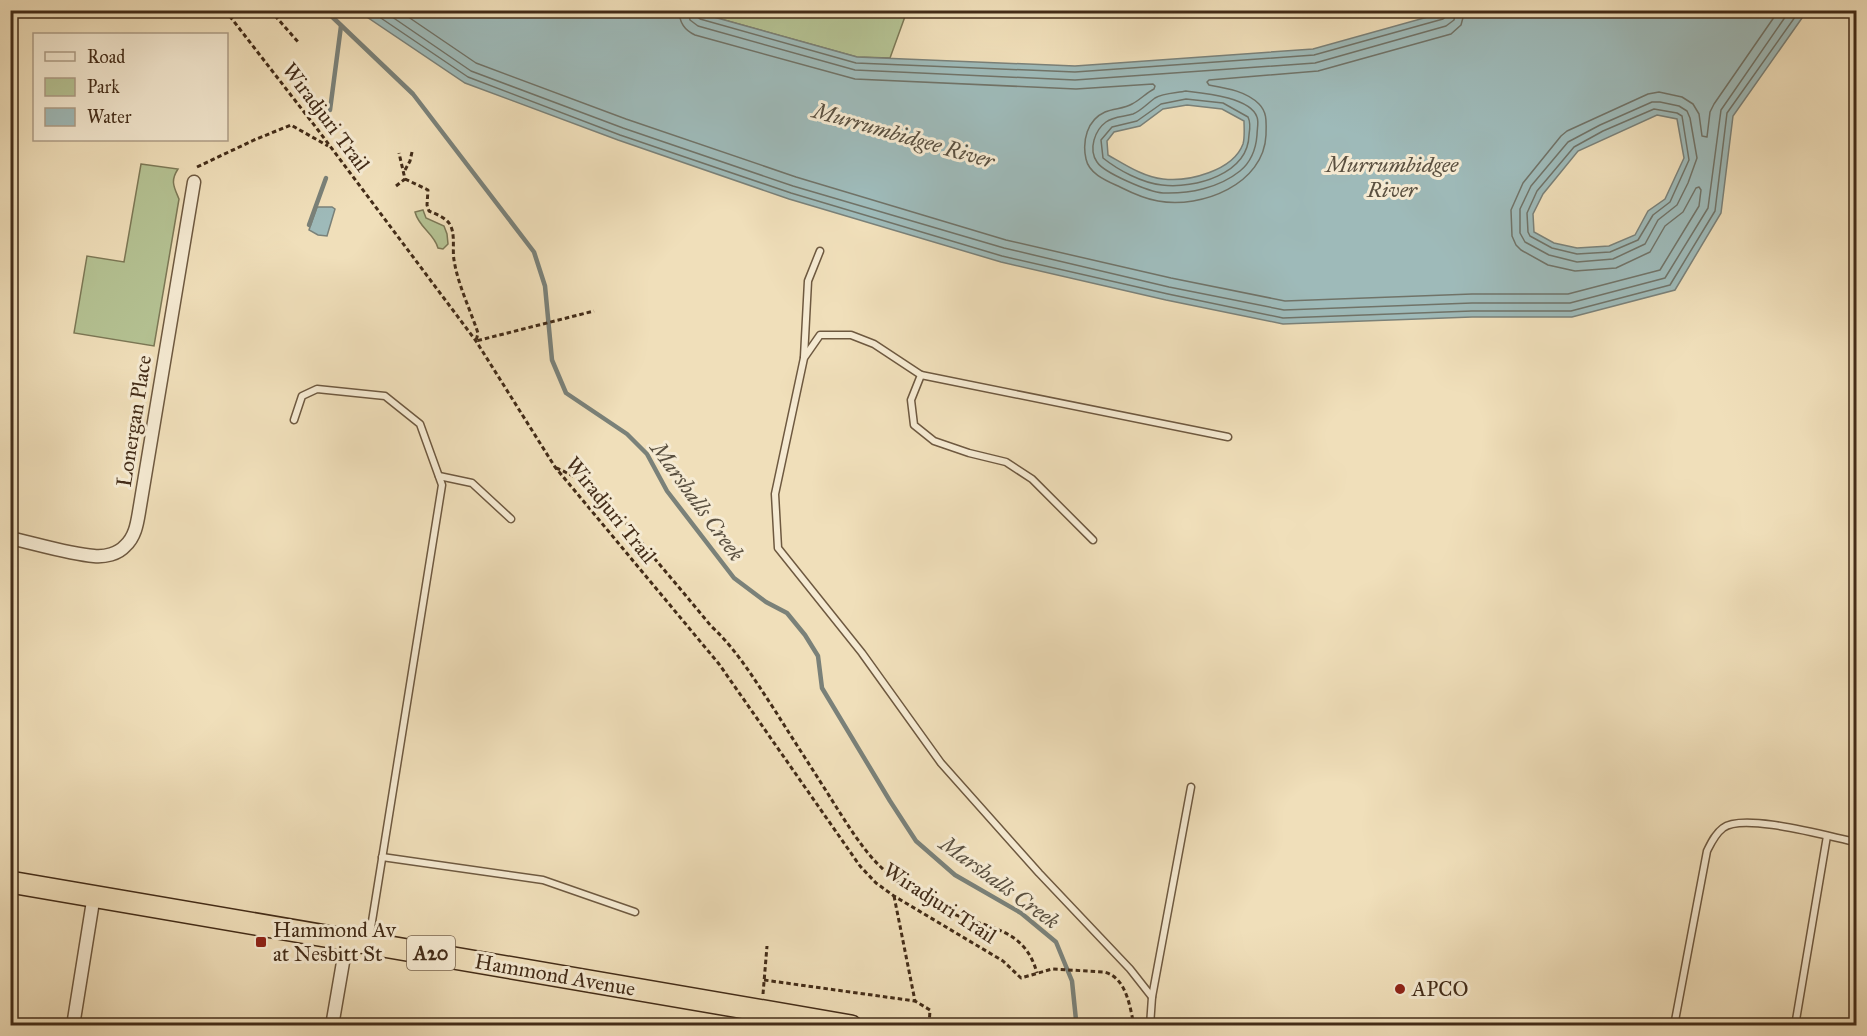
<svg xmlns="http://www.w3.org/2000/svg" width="1867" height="1036" viewBox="0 0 1867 1036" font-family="'IM FELL Great Primer',serif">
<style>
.green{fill:#b5c394;stroke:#7c7856;stroke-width:1.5}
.water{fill:#9ebab9;stroke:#7a8179;stroke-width:1.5;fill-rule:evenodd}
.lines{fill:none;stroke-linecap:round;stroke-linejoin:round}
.shore{stroke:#707368;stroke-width:1.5}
.stream{stroke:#7a8179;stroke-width:4.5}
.service-casing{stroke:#6e5940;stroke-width:9}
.minor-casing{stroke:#6e5940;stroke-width:15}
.trunk-casing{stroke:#432c18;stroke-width:24}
.path{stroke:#432c18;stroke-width:3;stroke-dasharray:4.5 3;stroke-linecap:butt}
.service{stroke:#f5ead2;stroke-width:6}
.minor{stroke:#f5ead2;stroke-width:12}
.trunk{stroke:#f0dfba;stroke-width:21}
.poi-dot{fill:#8f2418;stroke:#f5ead2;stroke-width:2}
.labels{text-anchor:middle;stroke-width:6;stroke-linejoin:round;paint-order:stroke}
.shield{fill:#f5ead2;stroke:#786550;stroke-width:1.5}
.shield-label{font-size:20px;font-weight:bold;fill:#432c18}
.street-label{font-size:21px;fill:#432c18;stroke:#f5ead2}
.poi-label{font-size:21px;fill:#432c18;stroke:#f5ead2;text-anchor:start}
.water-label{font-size:22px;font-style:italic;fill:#5a5040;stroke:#f5ead2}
</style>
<rect width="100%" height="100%" fill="#f0dfba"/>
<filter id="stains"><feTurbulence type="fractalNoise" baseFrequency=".00333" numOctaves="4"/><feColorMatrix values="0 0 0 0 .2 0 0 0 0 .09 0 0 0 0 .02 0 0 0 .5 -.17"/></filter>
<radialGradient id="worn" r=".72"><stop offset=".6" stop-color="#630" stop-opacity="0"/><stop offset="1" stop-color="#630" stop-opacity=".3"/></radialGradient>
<g class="green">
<path d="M 692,11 L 907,11 L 890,58 L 857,57 Z"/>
<path d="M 141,164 L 178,169 C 170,181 174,187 179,199 L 154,346 L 74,333 L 87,256 L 124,262 Z"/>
<path d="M 423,210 L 426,218 L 444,226 L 447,234 L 448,244 L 443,249 L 438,248 C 434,233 419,228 415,212 Z"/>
</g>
<g class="water">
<path d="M 358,11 L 692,11 L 857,57 L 1075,66 L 1313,49 L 1449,11 L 1807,11 L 1733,116 L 1721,213 L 1675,290 L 1572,317 L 1472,317 L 1283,324 L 1166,300 L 1001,262 L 789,199 L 618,140 L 465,83 ZM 1187,105 L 1222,109 L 1244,121 C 1244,127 1245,137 1243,144 C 1233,171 1188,182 1163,179 C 1143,177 1124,164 1108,155 L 1107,141 L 1114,132 L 1140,126 L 1163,109 ZM 1657,115 L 1677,119 L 1684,158 L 1665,199 L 1648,211 L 1635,235 L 1609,246 L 1577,248 L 1554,243 L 1534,232 L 1533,214 L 1543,194 L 1578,151 Z"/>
<path d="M 317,207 L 332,207 L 335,209 L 327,236 L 318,235 L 309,230 Z"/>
</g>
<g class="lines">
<g class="shore">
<path d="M 369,10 L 468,77 L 620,135 L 791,193 L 1002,256 L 1168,294 L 1283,318 L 1472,311 L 1571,311 L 1670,285 L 1715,211 L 1727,113 L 1800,10"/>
<path d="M 382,10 L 471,71 L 623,128 L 793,186 L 1004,248 L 1169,287 L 1284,310 L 1472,303 L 1570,303 L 1665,278 L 1708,208 L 1721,110 L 1790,10"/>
<path d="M 398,10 L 476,63 L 626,119 L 796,177 L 1006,240 L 1171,278 L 1285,301 L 1472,294 L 1568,294 L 1660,270 L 1699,206 L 1701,190 L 1699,187 L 1696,188 L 1683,212 L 1665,226 L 1650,252 L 1616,268 L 1575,271 L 1548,265 L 1521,250 L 1516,245 L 1512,236 L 1511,210 L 1523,183 L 1561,136 L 1567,131 L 1648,94 L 1659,92 L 1682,97 L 1693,104 L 1699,114 L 1702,136 L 1707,137 L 1710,112 L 1714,104 L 1779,10"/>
<path d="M 679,10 C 679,22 684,30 695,35 L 855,79 L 1076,89 L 1153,84 L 1155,86 L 1154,89 C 1146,93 1140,100 1132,104 C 1124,109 1114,108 1105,112 C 1087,120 1082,141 1086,159 C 1089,174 1107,181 1120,187 C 1132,193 1145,199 1158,201 C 1202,209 1264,184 1266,135 C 1266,124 1268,113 1259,104 C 1246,91 1226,88 1209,85 L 1207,82 L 1209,80 L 1318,71 L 1451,34 L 1461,25 L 1465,10"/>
<path d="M 688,10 L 690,20 L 698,26 L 855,70 L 1075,80 L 1315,63 L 1446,26 L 1454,20 L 1456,10"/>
<path d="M 695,10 L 696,16 L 700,19 L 856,63 L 1075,72 L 1314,55 L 1443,19 L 1447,16 L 1448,10"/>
<path d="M 1186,91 C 1203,93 1250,97 1257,117 C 1259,122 1257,129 1257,135 C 1256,148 1251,162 1240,171 C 1219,188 1189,194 1163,193 C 1149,192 1104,173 1097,162 C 1088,149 1095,130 1106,122 C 1114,116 1124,117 1133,114 C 1141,111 1148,103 1155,98 C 1163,93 1177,93 1186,91 Z"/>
<path d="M 1186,99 L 1223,103 L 1248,117 C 1251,123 1250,129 1249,135 C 1248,174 1195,189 1162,185 C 1142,183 1118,170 1103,158 L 1101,140 L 1112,127 L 1137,121 L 1161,104 Z"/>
<path d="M 1652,102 L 1660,102 L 1679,106 L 1687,111 L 1690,118 L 1697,158 L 1688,183 L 1677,205 L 1658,220 L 1645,244 L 1613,259 L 1577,262 L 1549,255 L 1525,242 L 1520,233 L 1520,209 L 1531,186 L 1568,142 L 1600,125 Z"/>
<path d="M 1654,109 L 1677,113 L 1682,116 L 1689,160 L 1670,202 L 1653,215 L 1638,240 L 1610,252 L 1577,254 L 1552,248 L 1530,236 L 1528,232 L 1527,213 L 1537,191 L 1574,147 L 1603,131 Z"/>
</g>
<g class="stream">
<path d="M 325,10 L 413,94 L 534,252 L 545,286 L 552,360 L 566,393 L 627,434 L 647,454 L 667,491 L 734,578 L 766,602 L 787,613 L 805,635 L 818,656 L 822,688 L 890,801 L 916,841 L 955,875 L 1021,913 L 1056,942 L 1072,981 L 1076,1020 L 1075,1026"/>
<path d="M 330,110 L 341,26"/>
<path d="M 309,225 L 326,178"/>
</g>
<g class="service-casing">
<g id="service">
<path d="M 804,357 L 808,281 L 820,251"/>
<path d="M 921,375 L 1228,437"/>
<path d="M 294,420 L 302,396 L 317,389 L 385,396 L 420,424 L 442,485 L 369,940"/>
<path d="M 439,476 L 472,483 L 511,519"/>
<path d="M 1093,540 L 1032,479 L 1006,462 L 969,453 L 934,441 L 914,425 L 911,400 L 921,375 L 874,344 L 851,335 L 820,335 L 804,358 L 775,494 L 778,548 L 862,653 L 941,763 L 1039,873 L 1130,969 L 1152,997"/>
<path d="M 382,857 L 543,880 L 635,912"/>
<path d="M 1150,1026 L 1152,997 L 1191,787"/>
<path d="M 1674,1026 L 1707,851 C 1711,843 1715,834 1723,828 C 1743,812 1830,837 1856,842"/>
<path d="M 1795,1026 L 1827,836"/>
</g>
</g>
<g class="minor-casing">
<g id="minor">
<path d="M 10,538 C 37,544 69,554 94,556 C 105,557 118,554 125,546 C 135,537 137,524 139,512 L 194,182"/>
<path d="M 73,1026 L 94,895"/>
<path d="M 332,1026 L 347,939"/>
</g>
</g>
<g class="trunk-casing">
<path id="trunk" d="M 10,882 L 851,1026"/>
</g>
<g class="path">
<path d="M 225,10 L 318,130 L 476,341 L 555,467 L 719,664 L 860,866 L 876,883 L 894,896 L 1003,961 L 1021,978 L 1052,969 L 1104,972 C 1126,977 1130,1006 1134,1026"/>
<path d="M 270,10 L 299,43"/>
<path d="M 197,167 L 254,140 L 291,125 L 328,146"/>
<path d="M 405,170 L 410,161 L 412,152"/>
<path d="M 405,179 L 428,190 L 427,205 L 429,211 C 436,214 444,217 449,223 C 456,233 452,249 454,260 C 458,285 470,309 478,333 L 476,341 L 594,311"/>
<path d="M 396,186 L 405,179 L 399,153"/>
<path d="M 556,468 C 598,484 627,524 654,558 C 673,580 692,603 711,626 C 737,650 754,679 774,709 C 794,741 815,773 835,805 C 851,830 867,857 891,876 C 907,890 929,903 949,912 C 986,929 1024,926 1037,973"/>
<path d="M 894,896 L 915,1001 L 930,1010 L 929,1026"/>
<path d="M 764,980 L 915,1001"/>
<path d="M 763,994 L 767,946"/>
</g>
<use href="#service" class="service"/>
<use href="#minor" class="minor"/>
<use href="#trunk" class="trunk"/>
</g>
<g class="poi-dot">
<rect x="255" y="936" width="12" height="12" rx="3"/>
<circle cx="1400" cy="989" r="6"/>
</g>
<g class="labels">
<rect class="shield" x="407" y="936" width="48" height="34" rx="4.5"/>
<g class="shield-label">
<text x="431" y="960">A20</text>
</g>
<g class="street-label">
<text transform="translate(326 117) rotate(53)" y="7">Wiradjuri Trail</text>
<text transform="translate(134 421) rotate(-81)" y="7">Lonergan Place</text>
<text transform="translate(611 510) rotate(51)" y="7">Wiradjuri Trail</text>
<text transform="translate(940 903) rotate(33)" y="7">Wiradjuri Trail</text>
<text transform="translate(555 975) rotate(10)" y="7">Hammond Avenue</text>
</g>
<g class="poi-label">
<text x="273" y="937">Hammond Av<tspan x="273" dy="24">at Nesbitt St</tspan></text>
<text x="1412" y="996">APCO</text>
</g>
<g class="water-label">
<text transform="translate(904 135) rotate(16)" y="8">Murrumbidgee River</text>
<text x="1392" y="172">Murrumbidgee<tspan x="1392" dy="25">River</tspan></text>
<text transform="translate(698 501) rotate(54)" y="8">Marshalls Creek</text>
<text transform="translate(1000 882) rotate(36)" y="8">Marshalls Creek</text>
</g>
</g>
<rect width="1867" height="1036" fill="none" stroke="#f0dfba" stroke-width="36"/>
<rect x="12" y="12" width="1843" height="1012" fill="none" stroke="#432c18" stroke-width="3"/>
<rect x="18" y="18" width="1831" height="1000" fill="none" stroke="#432c18" stroke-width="1.5"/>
<rect x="33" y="33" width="195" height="108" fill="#f5ead2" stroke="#ae9e88" stroke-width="1.5"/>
<rect x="45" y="52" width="30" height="9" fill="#f5ead2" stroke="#ae9e88" stroke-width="1.5"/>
<text x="87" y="63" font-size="18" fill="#432c18">Road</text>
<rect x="45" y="78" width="30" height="18" fill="#b5c394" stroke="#ae9e88" stroke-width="1.5"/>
<text x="87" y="93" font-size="18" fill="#432c18">Park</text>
<rect x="45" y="108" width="30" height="18" fill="#9ebab9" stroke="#ae9e88" stroke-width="1.5"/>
<text x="87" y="123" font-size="18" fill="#432c18">Water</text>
<rect width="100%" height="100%" filter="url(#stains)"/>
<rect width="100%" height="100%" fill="url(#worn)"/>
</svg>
